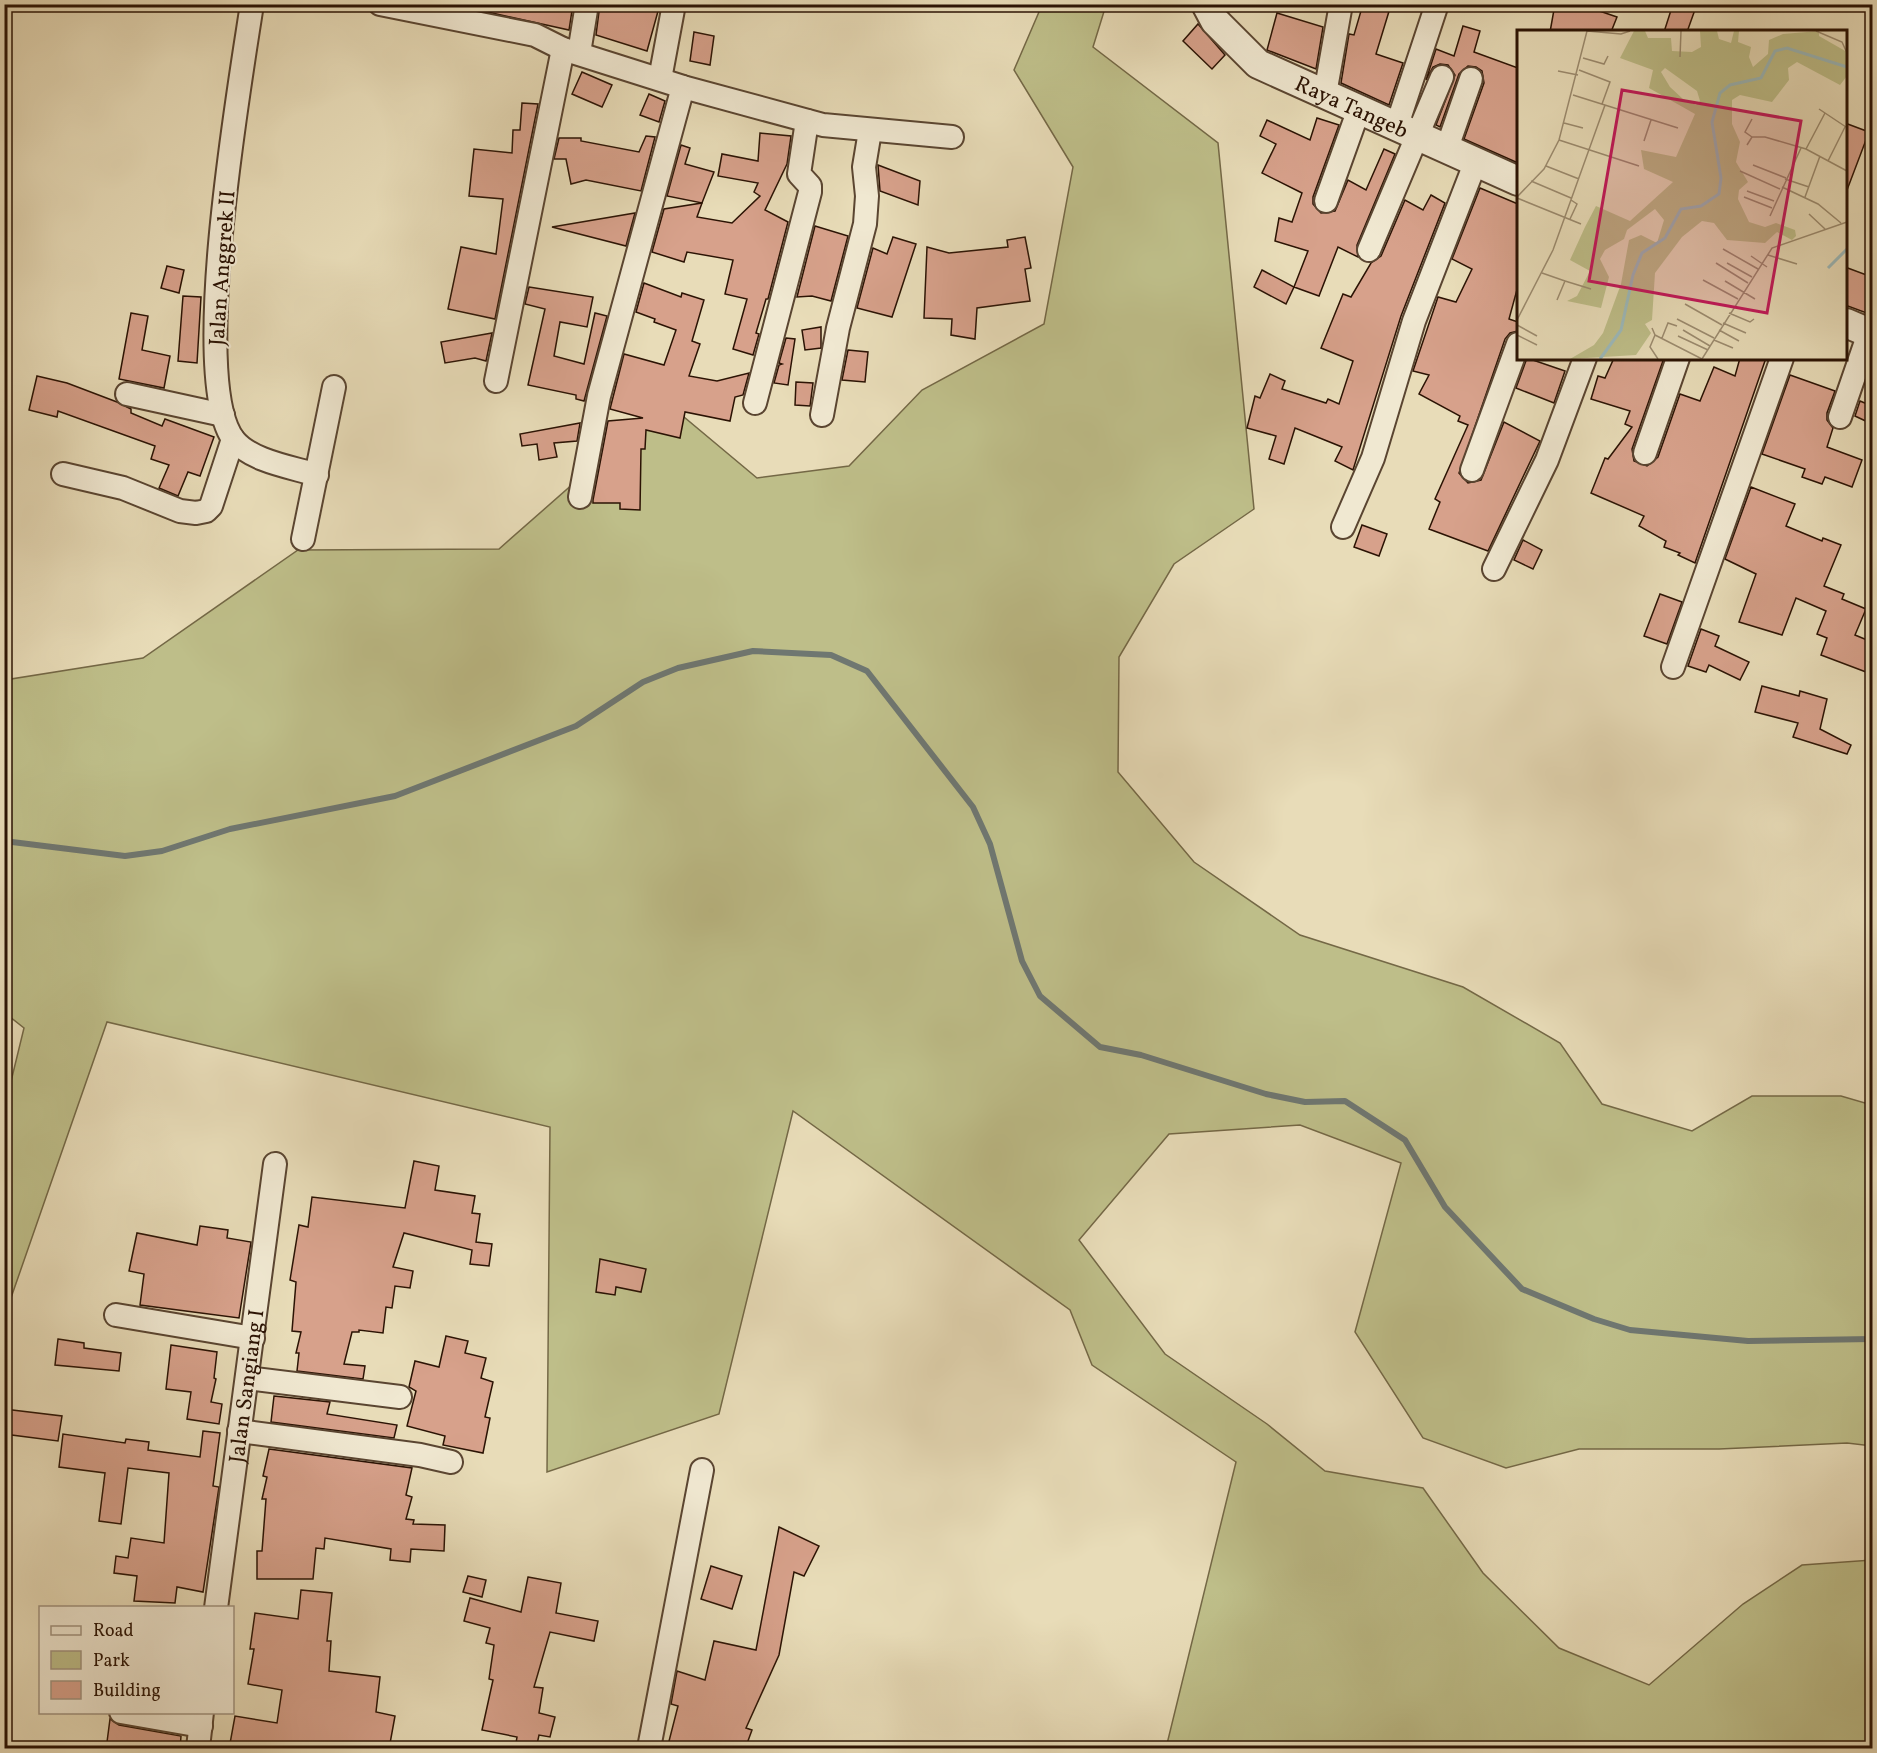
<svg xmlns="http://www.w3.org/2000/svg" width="1877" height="1753" viewBox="0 0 1877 1753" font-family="Vollkorn,serif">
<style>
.green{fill:#bebe89;stroke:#746846;stroke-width:1.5}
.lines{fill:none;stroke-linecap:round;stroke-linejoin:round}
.stream{stroke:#6f7771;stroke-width:6}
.building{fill:#d7a18b;stroke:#2b1304;stroke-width:1.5}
.minor-casing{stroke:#5a4531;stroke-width:26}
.tertiary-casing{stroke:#5a4531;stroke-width:32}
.minor{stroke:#f0e8d1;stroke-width:22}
.tertiary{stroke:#f0e8d1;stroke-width:28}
.labels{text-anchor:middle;stroke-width:4.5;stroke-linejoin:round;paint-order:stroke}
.street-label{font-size:22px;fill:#2b1304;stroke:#f0e8d1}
.inset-river{fill:none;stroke:#9cb9ba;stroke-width:3}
.inset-road{fill:none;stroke:#9c8c70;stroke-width:1.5}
.view{fill:#c2185b;fill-opacity:0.15;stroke:#c2185b;stroke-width:3}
.inset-edge{fill:none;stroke:#2b1304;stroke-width:3}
</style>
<rect width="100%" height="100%" fill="#e8dcb8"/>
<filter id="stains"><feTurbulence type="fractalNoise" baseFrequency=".00333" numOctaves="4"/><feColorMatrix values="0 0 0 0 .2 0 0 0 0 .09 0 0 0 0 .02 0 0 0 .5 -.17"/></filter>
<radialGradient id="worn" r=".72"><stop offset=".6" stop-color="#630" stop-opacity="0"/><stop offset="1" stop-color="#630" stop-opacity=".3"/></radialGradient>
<path class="green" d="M 1042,5 L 1106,5 L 1093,47 L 1218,143 L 1254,509 L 1174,564 L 1119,657 L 1118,772 L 1194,862 L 1300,935 L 1463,987 L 1560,1043 L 1602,1104 L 1692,1131 L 1752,1096 L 1841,1096 L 1872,1105 L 1872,1446 L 1847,1443 L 1719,1449 L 1579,1449 L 1506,1468 L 1423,1438 L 1355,1332 L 1401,1163 L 1300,1125 L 1169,1134 L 1079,1240 L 1165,1354 L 1267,1424 L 1325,1471 L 1423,1488 L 1483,1573 L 1559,1648 L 1649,1685 L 1743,1604 L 1802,1565 L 1872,1560 L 1872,1748 L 1166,1748 L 1236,1462 L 1092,1365 L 1070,1310 L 793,1111 L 719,1414 L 547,1472 L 550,1127 L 107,1022 L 5,1315 L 5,1106 L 24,1028 L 5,1013 L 5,680 L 143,658 L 298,550 L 499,549 L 666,402 L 757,478 L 849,466 L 922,390 L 1044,324 L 1073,167 L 1014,70 Z"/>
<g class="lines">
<path class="stream" d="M 4,841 L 125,856 L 162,851 L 230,829 L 395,796 L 576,726 L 643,682 L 678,668 L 753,651 L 831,655 L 867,671 L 973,807 L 990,844 L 1022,961 L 1040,996 L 1100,1047 L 1141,1055 L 1266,1094 L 1305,1102 L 1345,1101 L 1405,1140 L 1445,1207 L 1522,1289 L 1594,1319 L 1630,1330 L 1748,1341 L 1872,1339"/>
</g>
<g class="building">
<path d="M 483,4 L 573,4 L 569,30 L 483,11 Z"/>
<path d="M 600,4 L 660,4 L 647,51 L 596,35 Z"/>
<path d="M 1363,4 L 1390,8 L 1376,54 L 1403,63 L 1389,105 L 1341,83 L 1349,34 L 1354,35 Z"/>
<path d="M 1555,4 L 1579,4 L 1617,17 L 1611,32 L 1550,32 Z"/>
<path d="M 1673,4 L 1697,4 L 1687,32 L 1664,32 Z"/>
<path d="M 1277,13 L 1323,27 L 1316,69 L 1267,50 Z"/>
<path d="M 1198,24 L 1225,55 L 1212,69 L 1183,41 Z"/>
<path d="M 1463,26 L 1480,31 L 1474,52 L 1518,68 L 1518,163 L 1464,139 L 1484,83 L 1482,71 L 1476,67 L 1468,66 L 1459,74 L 1440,127 L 1436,125 L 1455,75 L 1448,65 L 1440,64 L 1433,67 L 1426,80 L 1436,49 L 1454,56 Z"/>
<path d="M 694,32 L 714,36 L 710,65 L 690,61 Z"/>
<path d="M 582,72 L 612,85 L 602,107 L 572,94 Z"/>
<path d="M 649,94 L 665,101 L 659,122 L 640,115 Z"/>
<path d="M 522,103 L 538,104 L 495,319 L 448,309 L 461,247 L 496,254 L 503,199 L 469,196 L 474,149 L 512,153 L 513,130 L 520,130 Z"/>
<path d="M 1317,118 L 1339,125 L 1313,197 L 1313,204 L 1321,213 L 1335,211 L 1348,180 L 1366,190 L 1384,149 L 1395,154 L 1357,245 L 1358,257 L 1338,247 L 1319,296 L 1294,287 L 1308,251 L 1275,241 L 1279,218 L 1292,222 L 1302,193 L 1262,173 L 1276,144 L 1260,136 L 1267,120 L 1310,140 Z"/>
<path d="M 1845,123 L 1869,132 L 1847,190 L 1845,189 Z"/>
<path d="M 760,133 L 791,136 L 787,164 L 765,210 L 788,222 L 768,299 L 766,299 L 756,333 L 759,334 L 753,355 L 733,349 L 747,299 L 725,294 L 733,260 L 687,252 L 684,262 L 652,252 L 664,209 L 702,203 L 697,217 L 732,223 L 760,196 L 754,192 L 758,183 L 718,176 L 722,154 L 758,161 Z"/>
<path d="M 646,136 L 655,137 L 641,191 L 586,180 L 571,184 L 566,159 L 554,159 L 559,138 L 581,138 L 581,141 L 639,152 Z"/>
<path d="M 681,145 L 690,148 L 685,164 L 714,172 L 702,203 L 667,196 Z"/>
<path d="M 878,165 L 920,181 L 918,205 L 880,191 Z"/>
<path d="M 1480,188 L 1518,204 L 1518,286 L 1509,319 L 1518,322 L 1518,331 L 1510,333 L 1505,339 L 1459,473 L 1468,483 L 1481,480 L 1504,422 L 1540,441 L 1488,551 L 1429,529 L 1440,502 L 1435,499 L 1468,425 L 1458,421 L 1460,416 L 1419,394 L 1429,375 L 1413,371 L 1438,297 L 1456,302 L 1472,269 L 1452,259 Z"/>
<path d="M 1431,195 L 1445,203 L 1401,316 L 1353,470 L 1335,461 L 1342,447 L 1295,428 L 1284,464 L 1269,459 L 1276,436 L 1247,428 L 1255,396 L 1260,398 L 1270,374 L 1285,381 L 1282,389 L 1326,403 L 1328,399 L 1339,404 L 1353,361 L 1321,348 L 1343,294 L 1351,297 L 1371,263 L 1381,256 L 1405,200 L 1423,210 Z"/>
<path d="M 635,213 L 626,246 L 552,227 Z"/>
<path d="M 815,226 L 848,236 L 831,301 L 812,296 L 797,297 Z"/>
<path d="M 893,237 L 916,244 L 892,317 L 857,308 L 873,248 L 887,254 Z"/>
<path d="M 1025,237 L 1031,268 L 1025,269 L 1030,301 L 977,308 L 975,339 L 951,335 L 952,319 L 924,318 L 927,247 L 949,253 L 1008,247 L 1007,240 Z"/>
<path d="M 167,266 L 184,270 L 179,293 L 161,288 Z"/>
<path d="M 1845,267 L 1872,277 L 1872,315 L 1845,305 Z"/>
<path d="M 1262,270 L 1294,287 L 1286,304 L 1254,287 Z"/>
<path d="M 644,283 L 681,297 L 682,293 L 704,300 L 692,341 L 700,344 L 689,376 L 717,381 L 749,373 L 743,395 L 735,397 L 730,421 L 685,412 L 680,438 L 646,430 L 645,449 L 641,449 L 640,510 L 620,509 L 620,503 L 593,503 L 593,500 L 608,421 L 643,418 L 610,409 L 624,354 L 664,365 L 676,330 L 654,322 L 655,319 L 636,312 Z"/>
<path d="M 529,287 L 593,297 L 587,327 L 560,322 L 554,356 L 584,364 L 595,313 L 607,316 L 584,401 L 576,399 L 576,395 L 528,385 L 545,309 L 525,304 Z"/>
<path d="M 183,296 L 201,297 L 197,363 L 178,361 Z"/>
<path d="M 131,313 L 148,316 L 142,350 L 170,356 L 164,388 L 119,379 Z"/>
<path d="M 821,327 L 821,348 L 805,350 L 802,330 Z"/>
<path d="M 492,333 L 486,361 L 475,358 L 445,363 L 441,342 Z"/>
<path d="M 786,338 L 795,339 L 788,385 L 774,383 L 779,365 L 782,364 L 779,363 Z"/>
<path d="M 848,350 L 868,352 L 865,382 L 842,380 Z"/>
<path d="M 1527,358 L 1565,371 L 1554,403 L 1516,388 Z"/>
<path d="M 1614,358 L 1664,358 L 1632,449 L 1634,461 L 1647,466 L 1658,457 L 1680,394 L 1700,401 L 1714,367 L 1735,376 L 1740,358 L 1766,358 L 1695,563 L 1678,555 L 1680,553 L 1664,547 L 1666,541 L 1639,526 L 1644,516 L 1591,493 L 1605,458 L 1608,459 L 1632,427 L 1625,424 L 1630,411 L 1591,399 L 1598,376 L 1605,378 Z"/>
<path d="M 1790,375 L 1835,391 L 1827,413 L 1827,420 L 1833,428 L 1827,447 L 1862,460 L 1852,487 L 1825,477 L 1822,484 L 1802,477 L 1805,469 L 1762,454 Z"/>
<path d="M 37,376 L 67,383 L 117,402 L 131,409 L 131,413 L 162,426 L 165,419 L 214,437 L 200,476 L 188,472 L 178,496 L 159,488 L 169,465 L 151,459 L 155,446 L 58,411 L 57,417 L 29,410 Z"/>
<path d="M 796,382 L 813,383 L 810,406 L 795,405 Z"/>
<path d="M 1860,401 L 1872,406 L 1872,424 L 1855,416 Z"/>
<path d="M 580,423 L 577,441 L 554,443 L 557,457 L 539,460 L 537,444 L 522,446 L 520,434 Z"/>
<path d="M 1751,487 L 1795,504 L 1786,526 L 1822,541 L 1823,538 L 1841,545 L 1824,586 L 1844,594 L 1842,599 L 1866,609 L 1855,635 L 1872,642 L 1872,658 L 1866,672 L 1821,655 L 1827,638 L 1817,634 L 1826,611 L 1796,598 L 1782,635 L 1739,622 L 1756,574 L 1725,559 Z"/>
<path d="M 1362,525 L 1387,534 L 1379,556 L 1354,547 Z"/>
<path d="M 1523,540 L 1542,550 L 1533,569 L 1514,560 Z"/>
<path d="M 1660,594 L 1682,602 L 1667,644 L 1644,636 Z"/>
<path d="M 1701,629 L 1719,636 L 1715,646 L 1749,662 L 1740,680 L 1709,665 L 1706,672 L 1688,666 Z"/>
<path d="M 1762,686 L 1799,696 L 1800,691 L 1827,699 L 1820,729 L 1851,745 L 1847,754 L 1793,737 L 1798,723 L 1755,712 Z"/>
<path d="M 414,1161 L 439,1166 L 435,1190 L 475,1196 L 472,1213 L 480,1214 L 476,1242 L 492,1244 L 489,1266 L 470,1264 L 472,1250 L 404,1233 L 393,1267 L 413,1271 L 410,1288 L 395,1286 L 392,1308 L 386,1307 L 383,1333 L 359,1330 L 359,1332 L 352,1332 L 344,1364 L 365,1366 L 363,1379 L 297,1371 L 299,1353 L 296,1353 L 301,1332 L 292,1331 L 296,1282 L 290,1280 L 299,1225 L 308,1227 L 312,1197 L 405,1208 Z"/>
<path d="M 200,1226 L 228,1230 L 227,1238 L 251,1242 L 239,1318 L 140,1305 L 144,1274 L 129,1271 L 137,1233 L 197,1245 Z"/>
<path d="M 600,1259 L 646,1269 L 641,1292 L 616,1287 L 615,1295 L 596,1292 Z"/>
<path d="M 446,1336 L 468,1341 L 465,1353 L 486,1358 L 481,1378 L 493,1382 L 485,1417 L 490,1418 L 483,1453 L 443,1445 L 445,1436 L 407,1426 L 416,1391 L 409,1387 L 415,1361 L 439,1367 Z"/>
<path d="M 58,1339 L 84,1343 L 84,1348 L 121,1353 L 119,1371 L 55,1365 Z"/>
<path d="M 171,1345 L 217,1352 L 214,1378 L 216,1379 L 211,1402 L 222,1404 L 219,1424 L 187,1419 L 191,1392 L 166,1389 Z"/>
<path d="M 274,1396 L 330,1402 L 327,1414 L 397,1425 L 394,1438 L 271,1422 Z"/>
<path d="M 4,1409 L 62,1416 L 58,1441 L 4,1434 Z"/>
<path d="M 203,1431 L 220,1433 L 213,1486 L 219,1487 L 203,1592 L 177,1587 L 175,1603 L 134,1601 L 137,1576 L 114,1573 L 116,1556 L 128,1558 L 131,1538 L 164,1543 L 169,1473 L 128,1468 L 121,1524 L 99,1521 L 105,1473 L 59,1467 L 63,1434 L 125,1443 L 126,1439 L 149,1442 L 148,1450 L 200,1457 Z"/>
<path d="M 269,1449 L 412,1468 L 406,1495 L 412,1497 L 406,1519 L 414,1520 L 413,1524 L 445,1525 L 444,1551 L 411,1549 L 410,1562 L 390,1560 L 391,1549 L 325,1538 L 324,1549 L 316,1548 L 313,1579 L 257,1579 L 257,1551 L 262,1551 L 266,1499 L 262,1499 L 267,1477 L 263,1476 Z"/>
<path d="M 779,1527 L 819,1546 L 804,1576 L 794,1572 L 779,1655 L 746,1728 L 752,1730 L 745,1749 L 667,1749 L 678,1706 L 671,1704 L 677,1671 L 705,1680 L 714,1641 L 756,1650 Z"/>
<path d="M 711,1566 L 742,1576 L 732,1609 L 701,1599 Z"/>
<path d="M 468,1576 L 486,1580 L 482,1597 L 463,1592 Z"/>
<path d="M 528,1577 L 561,1583 L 556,1613 L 598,1621 L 594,1641 L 550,1632 L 534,1687 L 543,1688 L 539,1713 L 555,1717 L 550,1737 L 539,1735 L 536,1749 L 515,1749 L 517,1737 L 482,1730 L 493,1680 L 489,1679 L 494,1645 L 486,1643 L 490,1628 L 464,1621 L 470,1598 L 521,1612 Z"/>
<path d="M 301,1590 L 332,1593 L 327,1641 L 331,1641 L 329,1671 L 380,1677 L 376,1712 L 395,1716 L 389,1749 L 229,1749 L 235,1716 L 277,1723 L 282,1690 L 248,1684 L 254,1649 L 250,1649 L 255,1613 L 298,1619 Z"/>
<path d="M 110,1719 L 119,1725 L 181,1736 L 180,1749 L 153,1749 L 107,1742 Z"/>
</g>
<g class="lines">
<g class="minor-casing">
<g id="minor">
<path d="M 252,4 C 240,84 188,382 234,440 C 251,461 291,467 317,475"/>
<path d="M 380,4 L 535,35 L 563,49 L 683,87 L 823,125 L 952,137"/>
<path d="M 579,53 L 587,4"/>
<path d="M 660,79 L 674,4"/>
<path d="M 1325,94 L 1341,4"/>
<path d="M 1397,125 L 1437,4"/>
<path d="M 1447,148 L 1471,79"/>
<path d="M 1326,201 L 1359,109"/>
<path d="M 1369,250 L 1442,77"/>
<path d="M 496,381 L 563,49"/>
<path d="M 127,394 L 223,415"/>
<path d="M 755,403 L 810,192 L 810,186 L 799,174 L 807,121"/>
<path d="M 822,415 L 838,328 L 865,224 L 867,196 L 864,167 L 870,131"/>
<path d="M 1840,417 L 1869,333"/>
<path d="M 1645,453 L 1678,358"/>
<path d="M 1472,470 L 1518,344"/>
<path d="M 63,474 L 123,488 L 180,511 L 196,513 L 206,511 L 211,506 L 233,439"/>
<path d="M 580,497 L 599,396 L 683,87"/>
<path d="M 1343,527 L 1373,458 L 1414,321 L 1476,161"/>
<path d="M 303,539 L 334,387"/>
<path d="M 1494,569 L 1547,460 L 1585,358"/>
<path d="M 1673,667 L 1782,358"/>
<path d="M 116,1315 L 253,1338"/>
<path d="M 247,1378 L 400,1397"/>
<path d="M 239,1431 L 420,1455 L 451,1462"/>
<path id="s1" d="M 216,1608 L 275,1164"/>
<path d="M 121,1712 L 201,1726"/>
<path d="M 198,1748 L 202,1712"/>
<path d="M 649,1748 L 702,1470"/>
</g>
</g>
<g class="tertiary-casing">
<g id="tertiary">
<path id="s2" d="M 1206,4 L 1215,21 L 1258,64 L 1518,181"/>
<path d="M 1846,323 L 1872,334"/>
</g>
</g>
<use href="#minor" class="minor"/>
<use href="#tertiary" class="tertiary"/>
</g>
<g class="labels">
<g class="street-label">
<text dy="8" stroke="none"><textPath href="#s2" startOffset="183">Raya Tangeb</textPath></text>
<text transform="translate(221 268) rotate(-86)" y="8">Jalan Anggrek II</text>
<text dy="8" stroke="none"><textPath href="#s1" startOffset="224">Jalan Sangiang I</textPath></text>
</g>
</g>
<g transform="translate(1517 30)">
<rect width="330" height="330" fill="#e8dcb8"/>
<path d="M 117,1 L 128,1 L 131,8 L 154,8 L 155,21 L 175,22 L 184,17 L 183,1 L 200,1 L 202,9 L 214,13 L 217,1 L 222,1 L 221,12 L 234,17 L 232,27 L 236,37 L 251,24 L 252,10 L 266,4 L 302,1 L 302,6 L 330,22 L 330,46 L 323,55 L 280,32 L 271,38 L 272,50 L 255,72 L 223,65 L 215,70 L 215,94 L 223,112 L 219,132 L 231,152 L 222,160 L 221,169 L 232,192 L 248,197 L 259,193 L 278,200 L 279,206 L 275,210 L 260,202 L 248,213 L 210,210 L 197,193 L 185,191 L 165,207 L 138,243 L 135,290 L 128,294 L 134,303 L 119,325 L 53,329 L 77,315 L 86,303 L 104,254 L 112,210 L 124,205 L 140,213 L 147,190 L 138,179 L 110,200 L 107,209 L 88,220 L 83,229 L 92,247 L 84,278 L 50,271 L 60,266 L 73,241 L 53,230 L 68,197 L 79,176 L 113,191 L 156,152 L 127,139 L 124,120 L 159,127 L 178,84 L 132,58 L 136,40 L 103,28 ZM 148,38 L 180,61 L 183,71 L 179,75 L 166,69 L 153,57 L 144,42 Z" fill="#bebe89" fill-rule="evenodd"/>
<path class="inset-river" d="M 311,238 L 330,219M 83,329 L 104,300 L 116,245 L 125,223 L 148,208 L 164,179 L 184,176 L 202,164 L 204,148 L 195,92 L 203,63 L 213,55 L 244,48 L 258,21 L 270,18 L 330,37"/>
<path class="inset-road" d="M 70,1 L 104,4 L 113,1M 299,1 L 325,12 L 330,23M 163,27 L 164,1M 66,28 L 87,34 L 91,26M 62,40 L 93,52 L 85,74M 41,41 L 61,45M 56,65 L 161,98M 302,79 L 329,97M 235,89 L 228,102 L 235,107M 47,93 L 66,98M 42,110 L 122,136M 127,111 L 134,90M 230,115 L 235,107 L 248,107 L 289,119 L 330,141M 289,119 L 308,83M 311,131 L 328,97M 236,135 L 269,148M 29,136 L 62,149M 223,141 L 263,159M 268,149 L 292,157M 14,151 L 54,168M 265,157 L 301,174 L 324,193M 230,161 L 257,171M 0,167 L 27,139 L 42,110 L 70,1M 227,167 L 255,178M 288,167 L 303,126M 0,168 L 64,194M 292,184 L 308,199M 253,186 L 284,118M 53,189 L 60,174 L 54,170M 206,219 L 241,239M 251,225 L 280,234M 234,226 L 250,237M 199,233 L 231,253M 210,233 L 235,247M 25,243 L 48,251 L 40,270M 186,250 L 221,269M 48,251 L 74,259M 208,251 L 238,269M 168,274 L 205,295M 212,283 L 233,292 L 237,289M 160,289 L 197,308M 0,290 L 36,220 L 88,75M 206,293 L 229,303M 0,295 L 20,306M 135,298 L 138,305 L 133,317 L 141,329M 166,300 L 193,316M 202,300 L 222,311M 0,305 L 20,315M 138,305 L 185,329 L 255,218 L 330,192M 161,306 L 191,320M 145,308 L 151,293 L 160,296M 197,310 L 216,318"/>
<path class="view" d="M 105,60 L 284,91 L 250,283 L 72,251 Z"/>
<rect width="330" height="330" class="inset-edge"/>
</g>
<rect width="1877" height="1753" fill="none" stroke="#e8dcb8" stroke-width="24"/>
<rect x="6" y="6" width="1865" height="1741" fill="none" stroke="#2b1304" stroke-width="3"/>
<rect x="12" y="12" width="1853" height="1729" fill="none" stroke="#2b1304" stroke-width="1.5"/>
<rect x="39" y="1606" width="195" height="108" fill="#f0e8d1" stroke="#a1937f" stroke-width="1.5"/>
<rect x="51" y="1626" width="30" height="9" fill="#f0e8d1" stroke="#a1937f" stroke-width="1.5"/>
<text x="93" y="1636" font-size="18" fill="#2b1304">Road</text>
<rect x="51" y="1651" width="30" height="18" fill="#bebe89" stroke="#a1937f" stroke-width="1.5"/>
<text x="93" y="1666" font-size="18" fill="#2b1304">Park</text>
<rect x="51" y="1681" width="30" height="18" fill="#d7a18b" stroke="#a1937f" stroke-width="1.5"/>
<text x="93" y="1696" font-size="18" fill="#2b1304">Building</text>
<rect width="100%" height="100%" filter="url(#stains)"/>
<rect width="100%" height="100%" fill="url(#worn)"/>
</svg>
